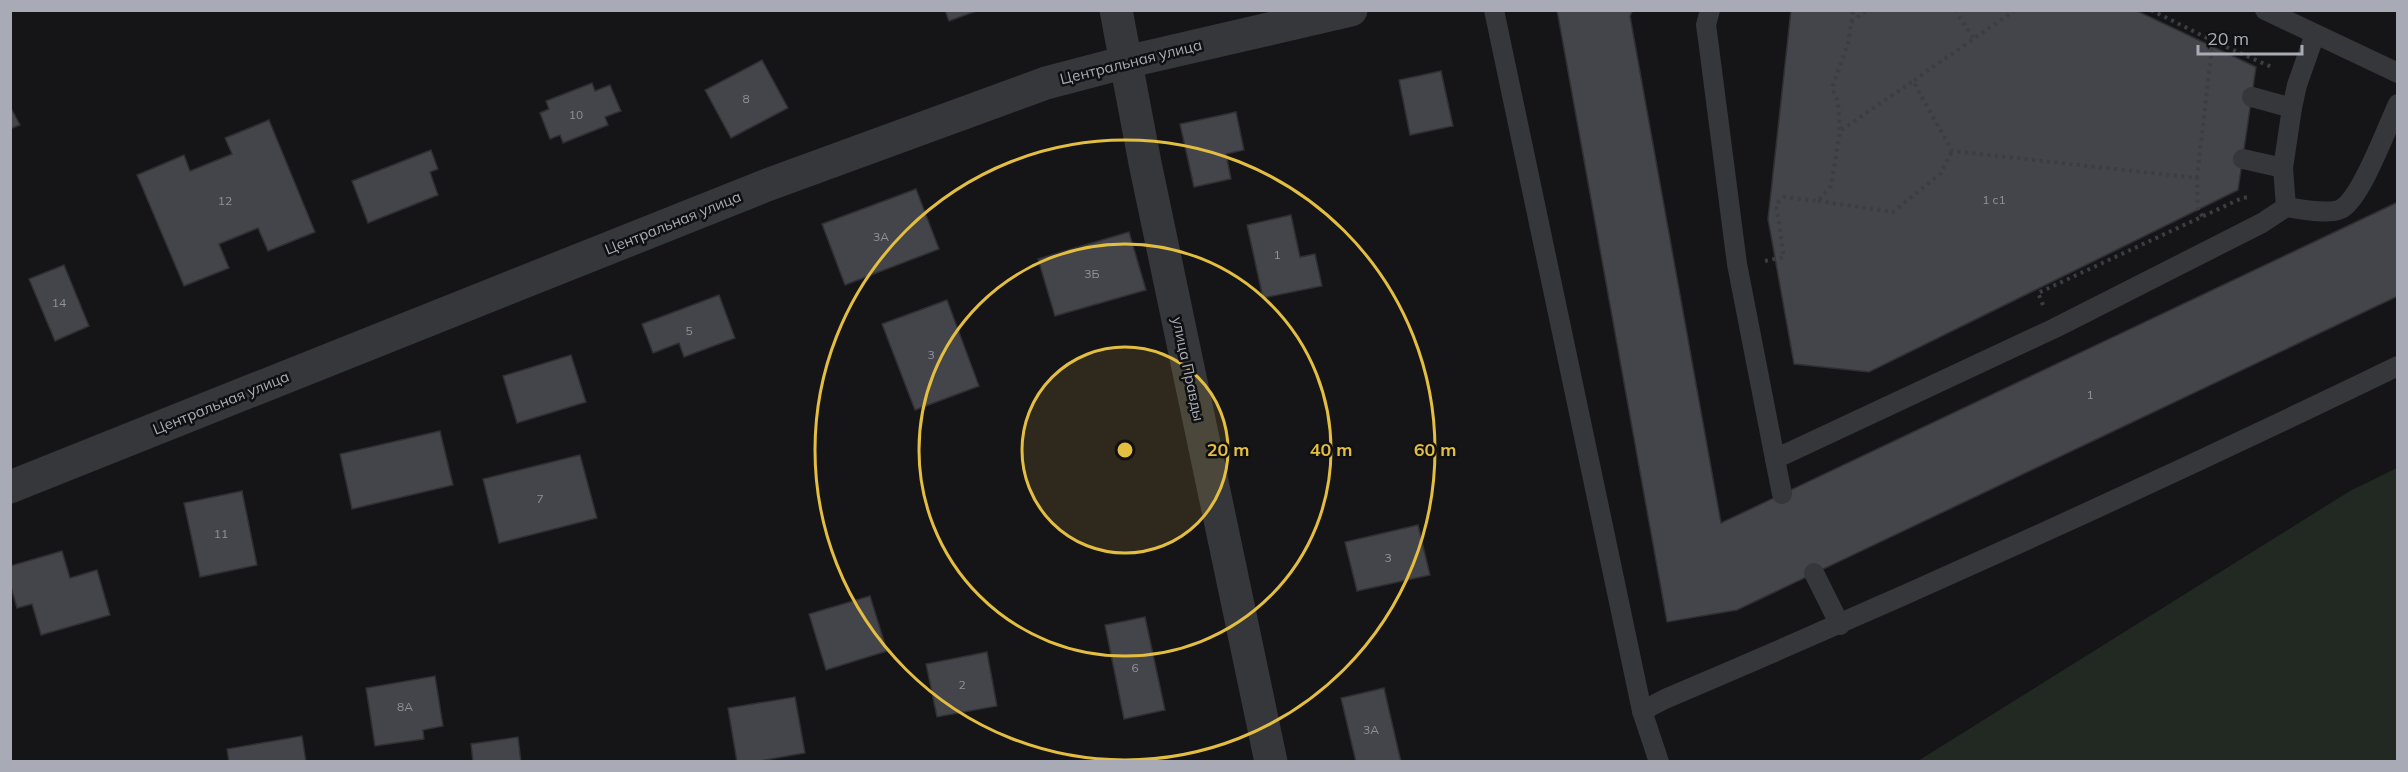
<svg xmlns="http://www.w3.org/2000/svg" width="2408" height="772" viewBox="0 0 2408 772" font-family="Mulish,sans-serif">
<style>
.green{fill:#222923}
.building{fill:#44454a;stroke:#302f32;stroke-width:1.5}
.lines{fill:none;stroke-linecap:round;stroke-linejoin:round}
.path{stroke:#3c3d42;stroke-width:4;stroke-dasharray:3 4.5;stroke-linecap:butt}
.lane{stroke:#36373b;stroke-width:20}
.street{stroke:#36373b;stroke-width:33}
.ring{fill:none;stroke:#e3be41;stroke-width:3}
.labels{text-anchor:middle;stroke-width:5;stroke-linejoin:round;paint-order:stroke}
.number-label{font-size:12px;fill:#8f929b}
.street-label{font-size:15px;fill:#a8abb6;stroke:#101012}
.centre{fill:#e3be41;stroke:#101012;stroke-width:3}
.ring-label{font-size:18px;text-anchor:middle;font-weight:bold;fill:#e3be41;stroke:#101012;stroke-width:5;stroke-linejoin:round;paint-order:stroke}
</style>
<rect width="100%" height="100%" fill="#151517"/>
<path class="green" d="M 2397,468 L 2397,761 L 1918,761 L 2350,491 Z"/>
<g class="building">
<path d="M 945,10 L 979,10 L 949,21 Z"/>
<path d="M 1557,10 L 1633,10 L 1630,16 L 1721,523 L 2398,202 L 2398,296 L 1737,610 L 1667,622 Z"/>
<path d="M 1791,10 L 2135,10 L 2256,67 L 2238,190 L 1869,372 L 1794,364 L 1768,219 Z"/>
<path d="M 762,60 L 788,108 L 731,138 L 705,90 Z"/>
<path d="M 1441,71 L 1453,126 L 1410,135 L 1399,80 Z"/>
<path d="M 592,83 L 595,91 L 610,85 L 621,111 L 605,117 L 608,125 L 563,143 L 560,135 L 550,139 L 540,113 L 549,109 L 546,101 Z"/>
<path d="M 10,106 L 20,125 L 10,129 Z"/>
<path d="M 1236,112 L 1244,150 L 1226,154 L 1231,179 L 1194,187 L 1180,124 Z"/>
<path d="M 269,120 L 315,232 L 268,251 L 258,228 L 219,244 L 229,268 L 184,286 L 137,175 L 184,155 L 190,171 L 232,154 L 225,138 Z"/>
<path d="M 431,150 L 438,169 L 430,172 L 438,195 L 368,223 L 352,181 Z"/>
<path d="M 916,189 L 939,249 L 845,285 L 822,224 Z"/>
<path d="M 1291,215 L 1300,257 L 1315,254 L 1322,286 L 1263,298 L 1247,225 Z"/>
<path d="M 1129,232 L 1146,290 L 1055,316 L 1038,259 Z"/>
<path d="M 64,265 L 89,326 L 55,341 L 29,279 Z"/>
<path d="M 719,295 L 735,338 L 684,357 L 679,343 L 653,353 L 642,324 Z"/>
<path d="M 947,300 L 979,386 L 915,410 L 882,324 Z"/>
<path d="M 571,355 L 586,402 L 517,423 L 503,376 Z"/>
<path d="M 440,431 L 453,485 L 352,509 L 340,454 Z"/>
<path d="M 580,455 L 597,518 L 499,543 L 483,479 Z"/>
<path d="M 242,491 L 257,565 L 200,577 L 184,503 Z"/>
<path d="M 1418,525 L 1430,575 L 1357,591 L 1345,542 Z"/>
<path d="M 62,551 L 70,578 L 97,570 L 110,615 L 41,635 L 32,604 L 17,608 L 10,584 L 10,566 Z"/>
<path d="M 870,596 L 887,651 L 826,670 L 809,614 Z"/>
<path d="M 1145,617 L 1165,710 L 1124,719 L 1105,625 Z"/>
<path d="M 987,652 L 997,706 L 937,717 L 926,664 Z"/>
<path d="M 435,676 L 443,726 L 423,730 L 424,739 L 375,746 L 366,688 Z"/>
<path d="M 1384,688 L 1401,762 L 1356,762 L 1341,698 Z"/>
<path d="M 795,697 L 805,753 L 754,762 L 737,762 L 728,708 Z"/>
<path d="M 302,736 L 306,762 L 229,762 L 227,749 Z"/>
<path d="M 518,737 L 521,762 L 473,762 L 471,744 Z"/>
</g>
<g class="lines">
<g class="path">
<path d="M 1955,10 L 1974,39"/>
<path d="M 2015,10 L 1913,81 L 1952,151 L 2197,178 L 2198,210 L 2203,217"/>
<path d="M 2151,10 L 2215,42"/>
<path d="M 1851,22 L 1867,10"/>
<path d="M 1840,130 L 1838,102 L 1832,88 L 1848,44 L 1853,10"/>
<path d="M 2197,178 L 2212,47 L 2215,42 L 2274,68"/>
<path d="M 1818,201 L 1893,212 L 1941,173 L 1952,151"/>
<path d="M 1765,261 L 1784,257 L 1776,204 L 1784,197 L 1818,201 L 1831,186 L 1840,131 L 1913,81"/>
<path d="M 2043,305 L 2038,293 L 2242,198 L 2248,197"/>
</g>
<g class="lane">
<path d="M 1494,10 L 1642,711 L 1659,762"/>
<path d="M 1710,10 L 1706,25 L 1709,47 L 1737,264 L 1775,459 L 2055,328 L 2262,223 L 2286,207 L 2283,168 L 2292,108 L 2297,85 L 2315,34"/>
<path d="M 2265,10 L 2398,73"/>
<path d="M 2252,97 L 2292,108"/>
<path d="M 2243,159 L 2283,168"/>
<path d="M 2286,207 C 2300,209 2328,215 2341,209 C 2361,199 2387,127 2398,104"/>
<path d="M 1775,459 L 1782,494"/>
<path d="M 1814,573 L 1840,625"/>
<path d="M 1642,711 L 1665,699 C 1912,594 2156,483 2398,366"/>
</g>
<g class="street">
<path d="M 1116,10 L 1145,163 L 1271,762"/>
<path d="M 10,487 L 767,185 L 1046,83 L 1126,62 L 1351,10"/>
</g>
</g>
<circle cx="1125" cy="450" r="103" fill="#e3be41" fill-opacity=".12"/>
<g class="ring">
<circle cx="1125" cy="450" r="103"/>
<circle cx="1125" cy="450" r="206"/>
<circle cx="1125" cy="450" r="310"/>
</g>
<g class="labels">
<g class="number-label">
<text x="746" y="103">8</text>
<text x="576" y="119">10</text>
<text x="1994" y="204">1 c1</text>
<text x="225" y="205">12</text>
<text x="881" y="241">3А</text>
<text x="1277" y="259">1</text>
<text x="1092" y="278">3Б</text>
<text x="59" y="307">14</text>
<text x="689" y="335">5</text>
<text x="931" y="359">3</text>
<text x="2090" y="399">1</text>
<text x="540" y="503">7</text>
<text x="221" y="538">11</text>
<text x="1388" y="562">3</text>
<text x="1135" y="672">6</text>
<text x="962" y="689">2</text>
<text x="405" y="711">8А</text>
<text x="1371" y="734">3А</text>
</g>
<g class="street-label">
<text transform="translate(1131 62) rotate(-14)" y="5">Центральная улица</text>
<text transform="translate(673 223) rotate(-22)" y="5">Центральная улица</text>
<text transform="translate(1188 369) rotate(78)" y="5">улица Правды</text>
<text transform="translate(221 403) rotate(-22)" y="5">Центральная улица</text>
</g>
</g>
<circle cx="1125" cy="450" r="9" class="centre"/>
<g class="ring-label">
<text x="1228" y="456">20 m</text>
<text x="1331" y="456">40 m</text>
<text x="1435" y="456">60 m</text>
</g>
<rect width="2408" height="772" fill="none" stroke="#a8abb6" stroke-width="24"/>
<path d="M2198 45v9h104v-9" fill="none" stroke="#a8abb6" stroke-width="3"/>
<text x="2207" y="45" font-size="18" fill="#a8abb6" stroke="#101012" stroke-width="4.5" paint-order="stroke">20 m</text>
</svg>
